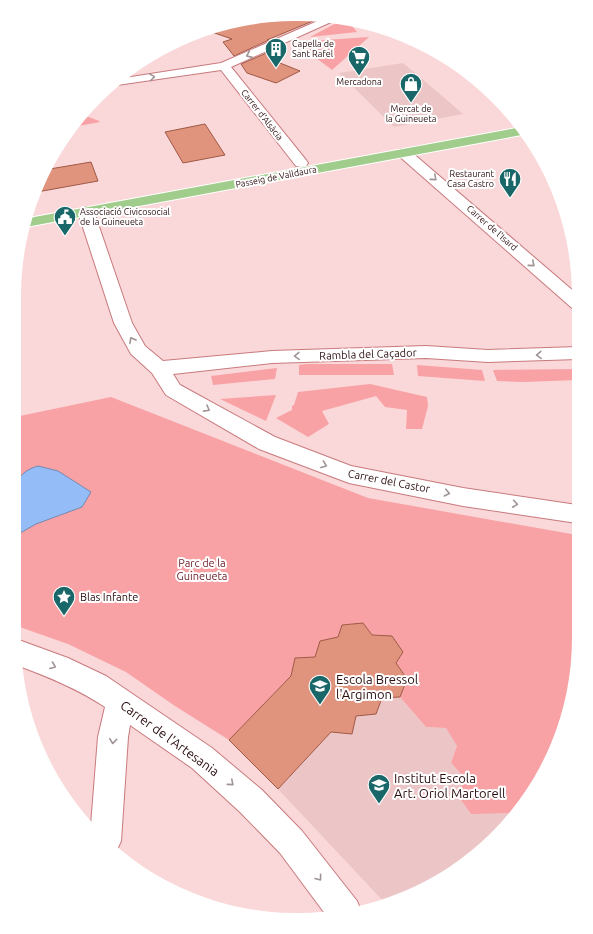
<svg xmlns="http://www.w3.org/2000/svg" width="593" height="934" viewBox="0 0 593 934" font-family="Ubuntu,sans-serif">
<style>
.built{fill:#ecc6c7}
.green{fill:#f8a2a5}
.water{fill:#94bcf6;stroke:#7588b1}
.building{fill:#e0947e;stroke:#9f5945}
.lines{fill:none;stroke-linecap:round;stroke-linejoin:round}
.minor-casing{stroke:#c87a7d;stroke-width:2}
.major-casing{stroke:#fff;stroke-width:2}
.minor{fill:#fff;fill-rule:evenodd}
.major{fill:#a0cd8c;fill-rule:evenodd}
.oneway{stroke:#a09394}
.labels{text-anchor:middle;stroke-width:4;stroke-linejoin:round;paint-order:stroke}
.far-poi-label{font-size:9px;fill:#2c0f11;stroke:#fff;text-anchor:start}
.far-street-label{font-size:9px;fill:#2c0f11;stroke:#fff}
.street-label{font-size:11px;fill:#2c0f11;stroke:#fff}
.park-label{font-size:11px;fill:#6c1d28;stroke:#fff}
.poi-label{font-size:11px;fill:#2c0f11;stroke:#fff;text-anchor:start}
.near-poi-label{font-size:13px;fill:#2c0f11;stroke:#fff;text-anchor:start}
.near-street-label{font-size:13px;fill:#2c0f11;stroke:#fff}
</style>
<rect width="100%" height="100%" fill="#fad7d8"/>
<g class="built">
<path d="M 403,63 L 420,77 L 463,114 L 394,127 L 339,73 Z"/>
<path d="M 400,697 L 426,727 L 446,728 L 457,746 L 451,763 L 464,777 L 459,797 L 512,813 L 514,816 L 509,824 L 453,873 L 385,903 L 278,789 L 331,732 L 352,734 L 356,716 L 376,714 L 382,698 Z"/>
</g>
<g class="green">
<path d="M 344,19 L 347,20 L 357,32 L 310,37 Z"/>
<path d="M 369,37 L 332,70 L 295,42 Z"/>
<path d="M 81,114 L 99,121 L 100,122 L 78,126 L 76,122 Z"/>
<path d="M 307,364 L 392,364 L 394,375 L 299,375 L 299,365 Z"/>
<path d="M 417,365 L 482,370 L 485,381 L 418,376 Z"/>
<path d="M 277,368 L 275,379 L 213,385 L 211,376 Z"/>
<path d="M 578,369 L 578,380 L 523,382 L 497,381 L 493,370 Z"/>
<path d="M 370,384 L 427,397 L 428,406 L 422,429 L 406,429 L 407,410 L 385,407 L 376,396 L 322,411 L 329,424 L 308,437 L 276,418 L 292,410 L 292,406 L 294,405 L 298,392 Z"/>
<path d="M 276,395 L 266,421 L 220,399 Z"/>
<path d="M 111,397 L 368,498 L 577,535 L 577,674 L 557,746 L 514,816 L 511,813 L 471,814 L 459,797 L 464,777 L 451,763 L 457,746 L 446,728 L 426,727 L 400,697 L 407,679 L 396,663 L 403,652 L 392,636 L 372,635 L 363,623 L 342,625 L 338,637 L 320,641 L 315,657 L 295,658 L 291,676 L 229,740 L 175,706 L 126,672 L 68,644 L 14,625 L 15,417 Z"/>
</g>
<path class="water" d="M 38,466 L 58,471 L 91,492 L 82,507 L 36,524 L 15,536 C 15,524 13,486 20,477 C 25,471 31,468 38,466 Z"/>
<g class="building">
<path d="M 278,15 L 325,16 L 267,40 L 269,40 L 234,56 L 223,42 L 232,39 L 206,30 L 223,24 Z"/>
<path d="M 276,49 L 275,61 L 300,71 L 276,83 L 247,73 L 241,64 Z"/>
<path d="M 205,124 L 225,155 L 183,163 L 165,132 Z"/>
<path d="M 91,162 L 98,181 L 37,192 L 44,170 Z"/>
<path d="M 363,623 L 372,635 L 392,636 L 403,652 L 396,663 L 407,679 L 400,697 L 382,698 L 376,714 L 356,716 L 352,734 L 331,732 L 278,789 L 229,740 L 291,676 L 295,658 L 315,657 L 320,641 L 338,637 L 342,625 Z"/>
</g>
<g class="lines">
<g class="minor-casing">
<g id="minor">
<path d="M 329,16 L 340,18 L 231,67 L 306,160 L 308,163 L 306,166 L 301,167 L 296,166 L 221,70 L 110,86 L 118,79 L 221,63 Z"/>
<path d="M 404,149 L 409,150 L 578,295 L 578,309 L 572,308 L 399,156 L 397,153 L 399,150 Z"/>
<path d="M 86,207 L 91,209 L 94,212 L 132,323 L 145,346 L 163,361 L 272,351 L 426,346 L 488,350 L 578,347 L 578,359 L 488,362 L 426,358 L 272,363 L 173,374 L 180,385 L 275,437 L 351,466 L 463,488 L 577,505 L 577,523 L 463,506 L 349,483 L 259,449 L 166,395 L 152,373 L 131,354 L 114,323 L 78,212 L 81,209 Z"/>
<path d="M 16,639 L 68,658 L 106,676 L 212,748 L 262,790 L 302,831 L 357,901 L 361,911 L 326,915 L 280,853 L 240,812 L 192,768 L 130,725 L 128,737 L 121,841 L 116,852 L 91,825 L 98,737 L 105,707 C 78,689 49,677 19,666 L 14,640 Z"/>
</g>
</g>
<g class="major-casing">
<path id="major" d="M 522,127 L 527,134 L 26,227 L 29,218 Z"/>
</g>
<use href="#minor" class="minor"/>
<use href="#major" class="major"/>
</g>
<defs><path id="oneway-chevron" d="M-2-3.5L2.5 0L-2 3.5" fill="none" stroke-width="1.6" stroke-linecap="round" stroke-linejoin="round"/></defs>
<g class="oneway">
<use href="#oneway-chevron" transform="translate(249 55) rotate(156)"/>
<use href="#oneway-chevron" transform="translate(152 77) rotate(-9)"/>
<use href="#oneway-chevron" transform="translate(434 178) rotate(41)"/>
<use href="#oneway-chevron" transform="translate(532 264) rotate(41)"/>
<use href="#oneway-chevron" transform="translate(132 340) rotate(-119)"/>
<use href="#oneway-chevron" transform="translate(539 355) rotate(178)"/>
<use href="#oneway-chevron" transform="translate(297 356) rotate(178)"/>
<use href="#oneway-chevron" transform="translate(207 409) rotate(29)"/>
<use href="#oneway-chevron" transform="translate(324 465) rotate(21)"/>
<use href="#oneway-chevron" transform="translate(447 493) rotate(13)"/>
<use href="#oneway-chevron" transform="translate(515 504) rotate(8)"/>
<use href="#oneway-chevron" transform="translate(53 666) rotate(22)"/>
<use href="#oneway-chevron" transform="translate(113 741) rotate(96)"/>
<use href="#oneway-chevron" transform="translate(231 783) rotate(41)"/>
<use href="#oneway-chevron" transform="translate(319 878) rotate(53)"/>
</g>
<defs>
<g id="building-pin" transform="scale(1.15)"><path d="M0 17L-7.5 6A9.5 9.5 0 1 1 7.5 6Z" fill="#196768" stroke="#fff"/><path d="M-4-6H4V6H1V3H-1V6H-4ZM-2.5-4.3h1.7v1.8h-1.7ZM.8-4.3h1.7v1.8H.8ZM-2.5-1h1.7V.8h-1.7ZM.8-1h1.7V.8H.8Z" fill="#fff"/></g>
<g id="supermarket-pin" transform="scale(1.15)"><path d="M0 17L-7.5 6A9.5 9.5 0 1 1 7.5 6Z" fill="#196768" stroke="#fff"/><path d="M-6-5.5h2.5l.6 2H6L4.5 2H-2.5L-4.4-4H-6ZM-1.5 3.2a1.3 1.3 0 1 0 .1 0ZM3 3.2a1.3 1.3 0 1 0 .1 0Z" fill="#fff"/></g>
<g id="shop-pin" transform="scale(1.15)"><path d="M0 17L-7.5 6A9.5 9.5 0 1 1 7.5 6Z" fill="#196768" stroke="#fff"/><path d="M-5-2.5h2.3a2.7 3.5 0 0 1 5.4 0H5L5.5 6h-11ZM-1.5-2.5h3a1.5 2.3 0 0 0-3 0Z" fill="#fff"/></g>
<g id="restaurant-pin" transform="scale(1.15)"><path d="M0 17L-7.5 6A9.5 9.5 0 1 1 7.5 6Z" fill="#196768" stroke="#fff"/><path d="M-5-6h1v4h1v-4h1v4h1v-4h1v5L-1.5 .5V6h-2V.5L-5-1ZM5-6V6H3V1.5H1.5Q1.5-4 5-6Z" fill="#fff"/></g>
<g id="civic-pin" transform="scale(1.15)"><path d="M0 17L-7.5 6A9.5 9.5 0 1 1 7.5 6Z" fill="#196768" stroke="#fff"/><path d="M-.6-6.5H3V-4.5H.6V-3L4-1V1h2V6H-6V1h2V-1L-.6-3ZM-1.2 2.5V6h2.4V2.5Z" fill="#fff"/></g>
<g id="sight-pin" transform="scale(1.15)"><path d="M0 17L-7.5 6A9.5 9.5 0 1 1 7.5 6Z" fill="#196768" stroke="#fff"/><path d="M0-6L1.8-2.2L6-1.7L2.9 1.2L3.7 5.4L0 3.3L-3.7 5.4L-2.9 1.2L-6-1.7L-1.8-2.2Z" fill="#fff"/></g>
<g id="school-pin" transform="scale(1.15)"><path d="M0 17L-7.5 6A9.5 9.5 0 1 1 7.5 6Z" fill="#196768" stroke="#fff"/><path d="M0-5L7-2L0 1L-7-2ZM-4 1L0 2.5L4 1V4Q0 6-4 4Z" fill="#fff"/></g>
</defs>
<g fill-rule="evenodd">
<use href="#building-pin" x="276" y="49"/>
<use href="#supermarket-pin" x="359" y="57"/>
<use href="#shop-pin" x="411" y="84"/>
<use href="#restaurant-pin" x="510" y="179"/>
<use href="#civic-pin" x="65" y="217"/>
<use href="#sight-pin" x="64" y="597"/>
<use href="#school-pin" x="320" y="686"/>
<use href="#school-pin" x="379" y="785"/>
</g>
<g class="labels">
<g class="far-poi-label">
<text x="292" y="47">Capella de<tspan x="292" dy="10">Sant Rafel</tspan></text>
<text x="359" y="85" text-anchor="middle">Mercadona</text>
<text x="411" y="112" text-anchor="middle">Mercat de<tspan x="411" dy="10">la Guineueta</tspan></text>
<text x="494" y="177" text-anchor="end">Restaurant<tspan x="494" dy="10">Casa Castro</tspan></text>
<text x="80" y="215">Associació Civicosocial<tspan x="80" dy="10">de la Guineueta</tspan></text>
</g>
<g class="far-street-label">
<text transform="translate(262 115) rotate(52)" y="3">Carrer d'Alsàcia</text>
<text transform="translate(276 177) rotate(-11)" y="3">Passeig de Valldaura</text>
<text transform="translate(492 228) rotate(41)" y="3">Carrer de l'Isard</text>
</g>
<g class="street-label">
<text transform="translate(368 354) rotate(-2)" y="4">Rambla del Caçador</text>
<text transform="translate(389 481) rotate(11)" y="4">Carrer del Castor</text>
</g>
<g class="park-label">
<text x="202" y="567">Parc de la<tspan x="202" dy="13">Guineueta</tspan></text>
</g>
<g class="poi-label">
<text x="80" y="601">Blas Infante</text>
</g>
<g class="near-poi-label">
<text x="336" y="684">Escola Bressol<tspan x="336" dy="15">l'Argimon</tspan></text>
<text x="394" y="783">Institut Escola<tspan x="394" dy="15">Art. Oriol Martorell</tspan></text>
</g>
<g class="near-street-label">
<text transform="translate(170 738) rotate(36)" y="5">Carrer de l'Artesania</text>
</g>
</g>
<path d="M0 0H593V934H0ZM296 21H297A275 275 0 0 1 572 296V638A275 275 0 0 1 297 913H296A275 275 0 0 1 21 638V296A275 275 0 0 1 296 21Z" fill="#fff" fill-rule="evenodd"/>
</svg>
